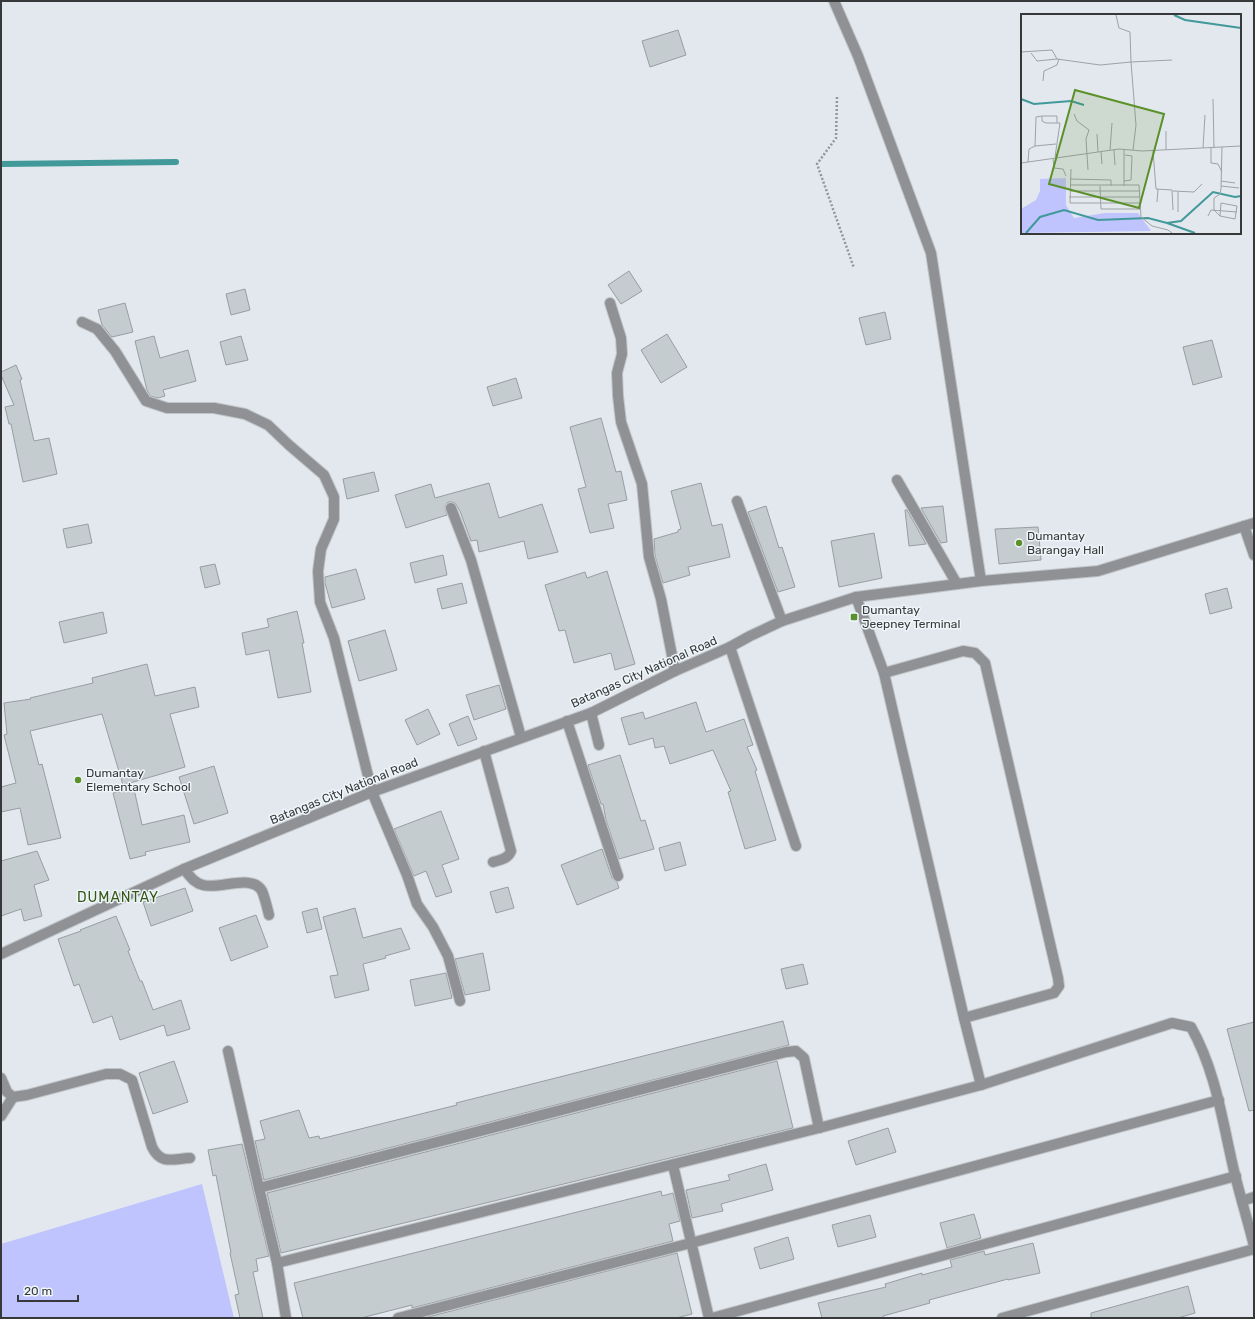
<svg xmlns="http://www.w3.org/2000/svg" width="1255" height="1319" viewBox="0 0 1255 1319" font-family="Rubik,sans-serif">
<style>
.green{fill:#bfc3fe}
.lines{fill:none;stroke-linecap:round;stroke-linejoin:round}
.stream{stroke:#42999a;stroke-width:6}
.building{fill:#c5cccf;stroke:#979ea1}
.minor-casing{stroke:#c0c5c9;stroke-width:12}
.path{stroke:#93979b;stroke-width:2.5;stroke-dasharray:2 2;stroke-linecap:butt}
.minor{stroke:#909194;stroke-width:10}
.poi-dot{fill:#5b902a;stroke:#eff6fa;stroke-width:1.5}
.labels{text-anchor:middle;stroke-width:3;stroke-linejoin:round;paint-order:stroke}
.poi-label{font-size:12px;fill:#36383a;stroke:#eff6fa;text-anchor:start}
.street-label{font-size:12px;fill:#36383a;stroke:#eff6fa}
.quarter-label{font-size:14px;letter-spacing:1px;fill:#355616;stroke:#eff6fa}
.inset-river{fill:none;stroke:#42999a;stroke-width:2}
.inset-road{fill:none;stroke:#9da2a5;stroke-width:1}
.view{fill:#5b902a;fill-opacity:0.15;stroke:#5b902a;stroke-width:2}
.inset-edge{fill:none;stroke:#36383a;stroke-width:2}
</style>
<rect width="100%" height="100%" fill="#e2e8ed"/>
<path class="green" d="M 202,1184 L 234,1318 L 1,1318 L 1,1244 Z"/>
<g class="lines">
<path class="stream" d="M 1,164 L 176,162"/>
</g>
<g class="building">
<path d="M 678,30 L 686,55 L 650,67 L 642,41 Z"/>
<path d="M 629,271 L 642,291 L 621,304 L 608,285 Z"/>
<path d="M 245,289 L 250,310 L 231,315 L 226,294 Z"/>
<path d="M 125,303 L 133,332 L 112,337 L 102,325 L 98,310 Z"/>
<path d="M 885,312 L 891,339 L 866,345 L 859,318 Z"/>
<path d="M 667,334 L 687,367 L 661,383 L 641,350 Z"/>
<path d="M 154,336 L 160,358 L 188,350 L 196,381 L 163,390 L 165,396 L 158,398 L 150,396 L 147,390 L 135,341 Z"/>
<path d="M 241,336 L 248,360 L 226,365 L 220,342 Z"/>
<path d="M 1212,340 L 1222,377 L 1193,385 L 1183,347 Z"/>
<path d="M 16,365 L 22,379 L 20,380 L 34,441 L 49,438 L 57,474 L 23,482 L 11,424 L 9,424 L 5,407 L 14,405 L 1,375 L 1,372 Z"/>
<path d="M 516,378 L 522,398 L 493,406 L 487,387 Z"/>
<path d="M 601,418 L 616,472 L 621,471 L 627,500 L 608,504 L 614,528 L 590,533 L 578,489 L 586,487 L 570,427 Z"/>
<path d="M 374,472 L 379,491 L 347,499 L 343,479 Z"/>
<path d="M 489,483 L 499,518 L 542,504 L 558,552 L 528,559 L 524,541 L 479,552 L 477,540 L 471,541 L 460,511 L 455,503 L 452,502 L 448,502 L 445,507 L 447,515 L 406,528 L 395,495 L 431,484 L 435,498 Z"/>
<path d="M 701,483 L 712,526 L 722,524 L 730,557 L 688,567 L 690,575 L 663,583 L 655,556 L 654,539 L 678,532 L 678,530 L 681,529 L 671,491 Z"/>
<path d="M 766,506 L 779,548 L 782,547 L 795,587 L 778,592 L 748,512 Z"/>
<path d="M 943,506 L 947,542 L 941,543 L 921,508 Z"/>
<path d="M 905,510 L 907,510 L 926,544 L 909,546 Z"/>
<path d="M 88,524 L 92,543 L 67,548 L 63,529 Z"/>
<path d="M 1038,527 L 1041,560 L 999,564 L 995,529 Z"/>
<path d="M 874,533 L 882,578 L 839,587 L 831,541 Z"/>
<path d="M 443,555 L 447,575 L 415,583 L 410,563 Z"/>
<path d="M 215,564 L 220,584 L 205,588 L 200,567 Z"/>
<path d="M 356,569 L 365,599 L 332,608 L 325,583 L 325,577 Z"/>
<path d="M 607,571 L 635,664 L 615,670 L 611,653 L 574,663 L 565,630 L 559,631 L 545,585 L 585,572 L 587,578 Z"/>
<path d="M 462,583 L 467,603 L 442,609 L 437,589 Z"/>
<path d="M 1227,588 L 1232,608 L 1210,614 L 1205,594 Z"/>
<path d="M 297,611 L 304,643 L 302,643 L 311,692 L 278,698 L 269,650 L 246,655 L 242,633 L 269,627 L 267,619 Z"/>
<path d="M 103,612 L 107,633 L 64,643 L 59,622 Z"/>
<path d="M 385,630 L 397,670 L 359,681 L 348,641 Z"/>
<path d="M 147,664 L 155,696 L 195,687 L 199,707 L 170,714 L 185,767 L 123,785 L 102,714 L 30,731 L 39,765 L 42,764 L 61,838 L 28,845 L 20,808 L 1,812 L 1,787 L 16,783 L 4,735 L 7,734 L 4,703 L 31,699 L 30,698 L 93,683 L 92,678 Z"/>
<path d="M 499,685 L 506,709 L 474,720 L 466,695 Z"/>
<path d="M 696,702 L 706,732 L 744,719 L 753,745 L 747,747 L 757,770 L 755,771 L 776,840 L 745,849 L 728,792 L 731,791 L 713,750 L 670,764 L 664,746 L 655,748 L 653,738 L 629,745 L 621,718 L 643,712 L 645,719 Z"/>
<path d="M 428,709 L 440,734 L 417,745 L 405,720 Z"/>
<path d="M 468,716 L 477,739 L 458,746 L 449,724 Z"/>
<path d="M 620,755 L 641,821 L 645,820 L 654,849 L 619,859 L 606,820 L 603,804 L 601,804 L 588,765 Z"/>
<path d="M 214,766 L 228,813 L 194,824 L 179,777 Z"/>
<path d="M 134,789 L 142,825 L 184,815 L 190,842 L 145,852 L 146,855 L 130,859 L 113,793 Z"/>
<path d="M 441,811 L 459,859 L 442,865 L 452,892 L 436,897 L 426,871 L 414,876 L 394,829 Z"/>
<path d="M 680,842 L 686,865 L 665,871 L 659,848 Z"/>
<path d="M 602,849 L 612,878 L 617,882 L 619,888 L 577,905 L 561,865 Z"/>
<path d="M 37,851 L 49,880 L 34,885 L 42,916 L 24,921 L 21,909 L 1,916 L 1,861 Z"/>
<path d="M 508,887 L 514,908 L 496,913 L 490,892 Z"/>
<path d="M 185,888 L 193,911 L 151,926 L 143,902 Z"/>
<path d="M 317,908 L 322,929 L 307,933 L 302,912 Z"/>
<path d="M 355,908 L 363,938 L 401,928 L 410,949 L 385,956 L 386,958 L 363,964 L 369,990 L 335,998 L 330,976 L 338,975 L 323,917 Z"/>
<path d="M 256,915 L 268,947 L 231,961 L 219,928 Z"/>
<path d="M 116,916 L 130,950 L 128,951 L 140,981 L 142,981 L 153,1010 L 181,1000 L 190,1029 L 167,1036 L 164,1025 L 120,1040 L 112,1016 L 93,1023 L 79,984 L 74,986 L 58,939 L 81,931 L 80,930 Z"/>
<path d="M 483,953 L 490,990 L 465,995 L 455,959 Z"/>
<path d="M 803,964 L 808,984 L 786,989 L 781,969 Z"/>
<path d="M 446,973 L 452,998 L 415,1006 L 410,980 Z"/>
<path d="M 783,1021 L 789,1045 L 264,1180 L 255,1141 L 265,1139 L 260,1121 L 299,1110 L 309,1138 L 319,1136 L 320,1139 L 457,1105 L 456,1103 Z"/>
<path d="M 1254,1022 L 1254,1110 L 1249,1111 L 1227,1029 Z"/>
<path d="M 174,1061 L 188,1102 L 153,1114 L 139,1073 Z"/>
<path d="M 777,1061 L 793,1128 L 281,1253 L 267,1193 Z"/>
<path d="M 888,1128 L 896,1152 L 856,1165 L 848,1141 Z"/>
<path d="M 242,1144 L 269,1256 L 256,1259 L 258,1271 L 253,1272 L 263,1318 L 240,1318 L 235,1295 L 239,1294 L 230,1253 L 231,1253 L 216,1175 L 213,1176 L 208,1150 Z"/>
<path d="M 766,1164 L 773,1190 L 721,1204 L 723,1211 L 692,1218 L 686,1190 L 730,1180 L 728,1175 Z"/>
<path d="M 661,1191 L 662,1196 L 673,1193 L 680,1221 L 669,1224 L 673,1241 L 412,1308 L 412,1305 L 361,1318 L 303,1318 L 294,1283 Z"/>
<path d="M 974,1214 L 981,1238 L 947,1248 L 940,1223 Z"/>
<path d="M 870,1215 L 876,1237 L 838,1247 L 832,1225 Z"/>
<path d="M 788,1237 L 794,1259 L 760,1269 L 754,1248 Z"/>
<path d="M 1033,1243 L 1040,1273 L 1008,1280 L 1008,1279 L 929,1300 L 930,1303 L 883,1316 L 884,1318 L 822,1318 L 818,1303 L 886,1287 L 885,1284 L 922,1273 L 922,1275 L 952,1267 L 950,1260 L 984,1251 L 985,1255 Z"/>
<path d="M 677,1253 L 692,1314 L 676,1318 L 424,1318 Z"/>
<path d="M 1188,1286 L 1195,1313 L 1178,1318 L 1091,1318 L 1091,1313 Z"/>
</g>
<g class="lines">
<g class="minor-casing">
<g id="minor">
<path d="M 834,1 L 858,56 L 931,253 L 981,581"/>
<path d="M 610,303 L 621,338 L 622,354 L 617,373 L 618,396 L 621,422 L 642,484 L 649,557 L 661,599 L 675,671"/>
<path d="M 82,322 L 97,329 L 115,351 L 146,401 L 167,408 L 214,408 L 245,414 L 268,425 L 289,445 L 324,475 L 334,497 L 334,519 L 321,549 L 318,571 L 320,602 L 334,638 L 372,792 L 407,875 L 417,904 L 433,927 L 448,956 L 460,1001"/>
<path d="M 897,480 L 957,584"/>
<path d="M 737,501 L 782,621"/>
<path d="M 451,508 L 471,560 L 521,737"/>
<path d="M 1244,526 L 1254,555"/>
<path d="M 856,597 L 884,673 L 964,1018 L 981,1085"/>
<path d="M 730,647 L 796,846"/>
<path d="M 884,673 L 963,651 L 975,653 L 985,663 L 1058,978 L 1059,986 L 1054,993 L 964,1018"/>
<path d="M 591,713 L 599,745"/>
<path d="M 567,721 L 618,876"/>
<path d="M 484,751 L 511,851 C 508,859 500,860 493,862"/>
<path d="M 184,869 C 190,876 194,883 203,885 C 219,890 252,873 262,891 C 265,898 267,907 269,915"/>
<path d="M 1,954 L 184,869 L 372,792 L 591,713 L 675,671 L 730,647 L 750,636 L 782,621 L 856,597 L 981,581 L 1098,571 L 1254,523"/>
<path d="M 228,1051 L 259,1188 L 277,1263 L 286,1318"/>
<path d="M 1,1078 L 7,1092 L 13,1097 L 27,1095 L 106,1074 L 120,1074 L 132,1080 L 152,1147 C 161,1165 172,1159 190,1158"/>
<path d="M 1,1116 L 13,1097"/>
<path d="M 673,1165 L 709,1318"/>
<path d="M 259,1188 L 786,1052 L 796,1051 L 804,1058 L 819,1128"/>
<path d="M 1242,1201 L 1254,1197"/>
<path d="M 277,1263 L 819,1128 L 981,1085 L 1172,1023 L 1191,1027 C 1217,1073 1223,1126 1235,1175 C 1241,1199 1248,1222 1254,1246"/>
<path d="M 398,1318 L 691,1243 L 1219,1100"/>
<path d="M 712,1318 L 1236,1176"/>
<path d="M 1002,1318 L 1254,1249"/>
</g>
</g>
<path class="path" d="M 837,97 L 836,138 L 817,164 L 854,268"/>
<use href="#minor" class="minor"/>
</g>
<g class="poi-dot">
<circle cx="1019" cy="543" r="4"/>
<rect x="850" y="613" width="8" height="8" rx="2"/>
<circle cx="78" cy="780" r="4"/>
</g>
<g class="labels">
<g class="poi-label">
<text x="1027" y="540">Dumantay<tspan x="1027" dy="14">Barangay Hall</tspan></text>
<text x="862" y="614">Dumantay<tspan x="862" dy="14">Jeepney Terminal</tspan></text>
<text x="86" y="777">Dumantay<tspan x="86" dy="14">Elementary School</tspan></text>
</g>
<g class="street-label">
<text transform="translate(644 672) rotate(-24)" y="4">Batangas City National Road</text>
<text transform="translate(344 791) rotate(-22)" y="4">Batangas City National Road</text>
</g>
<g class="quarter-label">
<text x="118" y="902">DUMANTAY</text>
</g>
</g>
<g transform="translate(1021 14)">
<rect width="220" height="220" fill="#e2e8ed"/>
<path d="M 45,164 L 45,191 L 53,204 L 84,199 L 117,199 L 130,217 L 0,219 L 0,195 L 15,186 L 19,177 L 19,165 Z" fill="#bfc3fe"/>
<path class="inset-river" d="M 153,1 L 164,6 L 220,14M 0,85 L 13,90 L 50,87 L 63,91M 146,209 L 174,219M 5,219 L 19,203 L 43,196 L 77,206 L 127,204 L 146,209 L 160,207 L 192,178 L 214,183 L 220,182"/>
<path class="inset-road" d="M 95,1 L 98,14 L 109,18 L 110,48 L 151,46M 0,38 L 31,36 L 36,45 L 79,51 L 110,48 L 115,111 L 112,136M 10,39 L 16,47 L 36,45M 22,67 L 23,57 L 36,51 L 38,45M 192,85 L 193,134M 53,100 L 56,107 L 68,116 L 65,125 L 67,156M 21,102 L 36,102 L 36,109M 76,120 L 77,138M 14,132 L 35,130M 182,134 L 184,101M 190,134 L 190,149 L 197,150 L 201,158M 89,136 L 91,109M 93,136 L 94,151M 145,136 L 145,117M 132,137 L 135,175 L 151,176 L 152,196M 80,138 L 81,150M 32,144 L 33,154 L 42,155 L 45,162M 7,148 L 8,135 L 14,132 L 15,103 L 21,102 L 21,107 L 25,109 L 39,109 L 34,143M 0,149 L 98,135 L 121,137 L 220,132M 50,155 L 49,189 L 119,189M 49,165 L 90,166 L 90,172M 103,167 L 110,166 L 111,142 L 104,141M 200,167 L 214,169M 49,171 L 118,171 L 120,203 L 131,212 L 147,216 L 151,219M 79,172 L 80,195 L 119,195M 103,172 L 103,135M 200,172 L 218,174M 49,177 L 119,177M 152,177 L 173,178 L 181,170M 157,178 L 157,198M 48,183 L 119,183M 136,188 L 137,175M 187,202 L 190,196 L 216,198M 199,202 L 200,189 L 216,192 L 214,205 L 199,202 L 193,196 L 193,184 L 199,180 L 200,175 L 201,133"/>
<path class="view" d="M 54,76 L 143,100 L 118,194 L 28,170 Z"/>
<rect width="220" height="220" class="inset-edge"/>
</g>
<rect width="1255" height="1319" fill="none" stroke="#36383a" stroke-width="4"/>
<path d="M18 1295v6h60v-6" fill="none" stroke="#36383a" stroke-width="2"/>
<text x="24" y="1295" font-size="12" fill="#36383a" stroke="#eff6fa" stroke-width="3" paint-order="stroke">20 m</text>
</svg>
